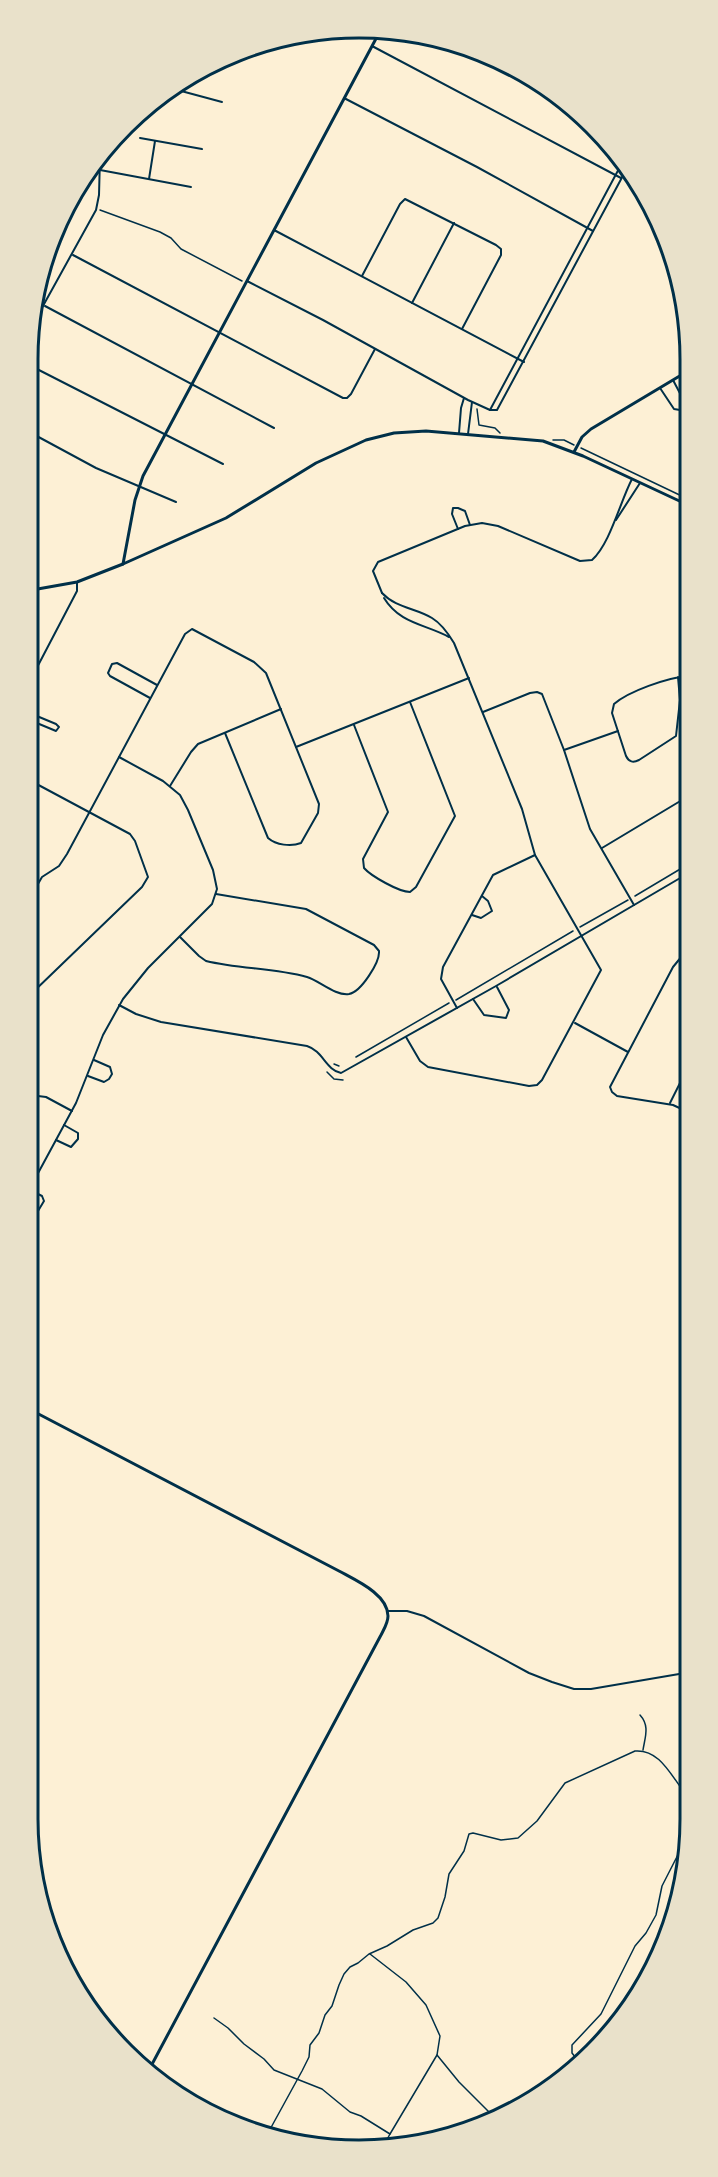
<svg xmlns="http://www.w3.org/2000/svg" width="718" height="2177" viewBox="0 0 718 2177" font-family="'Sofia Sans Condensed',sans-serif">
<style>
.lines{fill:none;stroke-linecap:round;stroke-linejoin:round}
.path{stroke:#003049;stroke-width:1.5}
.minor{stroke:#003049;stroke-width:2}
.tertiary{stroke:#003049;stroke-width:3}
.rim{fill:none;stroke:#003049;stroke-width:3}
</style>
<rect width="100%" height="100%" fill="#fdf0d5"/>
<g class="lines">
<g class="path">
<path d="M 100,210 L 160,232 L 171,238 L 181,249 L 242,281"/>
<path d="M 477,409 L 479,425 L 495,428 L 500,433"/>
<path d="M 553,440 L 564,440 L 574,445"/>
<path d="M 581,448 L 688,499"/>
<path d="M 635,896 L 687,865"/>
<path d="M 580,927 L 628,900"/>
<path d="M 456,1000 L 573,931"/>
<path d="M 356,1057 L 449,1003"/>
<path d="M 334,1064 L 339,1066"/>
<path d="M 327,1072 L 334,1079 L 343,1080"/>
<path d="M 640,1715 C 650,1726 645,1737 643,1750"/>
<path d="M 370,1954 L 406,1982 L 426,2005 L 440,2036 L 437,2055"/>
<path d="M 214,2018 L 228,2028 L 244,2044 L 264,2059 L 274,2070 L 322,2089 L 350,2112 L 361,2116 L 390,2134 L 437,2055 L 459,2082 L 492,2115"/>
<path d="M 579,2062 L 572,2053 L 572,2045 L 601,2014 L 635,1946 L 646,1933 L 656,1915 L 662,1886 L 685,1841"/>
<path d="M 268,2133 L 302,2071 L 309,2057 L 310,2045 L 319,2033 L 325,2015 L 332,2006 L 339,1985 L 344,1974 L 350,1967 L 358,1963 L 369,1954 L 387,1946 L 413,1930 L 433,1923 L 438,1918 L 445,1897 L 449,1874 L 464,1851 L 469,1834 L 473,1833 L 501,1840 L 518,1838 L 537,1821 L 565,1783 L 635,1751 C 660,1749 671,1776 685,1793"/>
<path d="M 385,2143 L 390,2134"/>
</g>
<g class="minor">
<path d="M 372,46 L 621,178"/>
<path d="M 170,88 L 222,102"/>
<path d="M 344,98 L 477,167 L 593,231"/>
<path d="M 140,138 L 202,149"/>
<path d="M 100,170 L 191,187"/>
<path d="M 149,179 L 155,141"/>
<path d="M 274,230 L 524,362"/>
<path d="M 73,255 L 343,398 L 347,398 L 351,394 L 375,349"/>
<path d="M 362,276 L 400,204 L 405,199 L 496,245 L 501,249 L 501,255 L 462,329"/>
<path d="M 247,281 L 323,320 L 468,400 L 490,410 L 497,410 L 626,170"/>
<path d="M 412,303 L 454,223"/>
<path d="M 45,306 L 274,428"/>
<path d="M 33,324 L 96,210 L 99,195 L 100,157"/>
<path d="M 33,367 L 223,464"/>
<path d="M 660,388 L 674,409 L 680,410 L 684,401 L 673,380"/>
<path d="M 490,410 L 622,163"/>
<path d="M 459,433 L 461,408 L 464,398"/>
<path d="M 33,434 L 96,468 L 176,502"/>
<path d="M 468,434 L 472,402"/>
<path d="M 616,520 L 640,483"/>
<path d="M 458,529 L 452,514 L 453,508 L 458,508 L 465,511 L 470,525"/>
<path d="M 382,593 C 396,608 416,608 432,618 C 442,624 448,633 454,643 L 522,809 L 535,855 L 601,970 L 542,1080 L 537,1085 L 529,1086 L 428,1067 L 420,1061 L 406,1037"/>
<path d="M 382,593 L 373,571 L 378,562 L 465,526 L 482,523 L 498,526 L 580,561 L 592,560 C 610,544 620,502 632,479"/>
<path d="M 384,598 C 400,624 425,624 449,637"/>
<path d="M 32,677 L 77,591 L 77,583"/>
<path d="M 678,677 L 680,700 L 676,736 L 639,760 C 633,763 629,762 626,756 L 612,713 L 614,704 C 629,691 667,678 687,676"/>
<path d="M 150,698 L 110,676 L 108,673 L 112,664 L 117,663 L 157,685"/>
<path d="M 483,712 L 530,693 L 537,692 L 542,694 L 564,750 L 590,829 L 634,905"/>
<path d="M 32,721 L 56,731 L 59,727 L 56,724 L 32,714"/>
<path d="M 354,725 L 388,812 L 363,859 L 364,868 C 371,876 399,892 410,892 L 416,887 L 455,816 L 410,702"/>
<path d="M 296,747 L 469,678"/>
<path d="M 564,750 L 618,731"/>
<path d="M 170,786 L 191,752 L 198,744 L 281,709"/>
<path d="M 602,848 L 687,797"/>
<path d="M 31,896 L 42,877 L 59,866 L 67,854 L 185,634 L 192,629 L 254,662 L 266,673 L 319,804 L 318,813 L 301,843 C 291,847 276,845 268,838 L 225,733"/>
<path d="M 472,915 L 481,918 L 492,911 L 488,901 L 482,896"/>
<path d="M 180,937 L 199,956 L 206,961 C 239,969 274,968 307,977 C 320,981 335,996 349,994 C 361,992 380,962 379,951 L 374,945 L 306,909 L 216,894"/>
<path d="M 30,995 L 142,887 L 148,877 L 135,841 L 130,834 L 31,781"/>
<path d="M 473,999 L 484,1015 L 506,1018 L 509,1010 L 497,987"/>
<path d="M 119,1005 L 136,1014 L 161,1022 L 307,1046 C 323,1051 326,1070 341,1073 L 496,986 L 687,874"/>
<path d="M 457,1008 L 441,979 L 443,967 L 493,875 L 535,855"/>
<path d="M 575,1023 L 628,1052"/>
<path d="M 88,1076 L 104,1082 L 109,1079 L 112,1074 L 110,1067 L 94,1060"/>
<path d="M 30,1095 L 46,1097 L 72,1111"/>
<path d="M 670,1103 L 686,1071"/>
<path d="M 686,1111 L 673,1105 L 617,1096 L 612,1092 L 610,1087 L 673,967 L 687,950"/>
<path d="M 56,1140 L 71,1147 L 78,1139 L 78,1133 L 64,1125"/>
<path d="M 30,1188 L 76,1103 L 103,1035 L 123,999 L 148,968 L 212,904 L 217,889 L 213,870 L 188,810 L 180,795 L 163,781 L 119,757"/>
<path d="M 30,1209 L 38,1211 L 44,1201 L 42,1196 L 30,1190"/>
<path d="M 387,1611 L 407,1611 L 424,1616 L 529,1673 L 552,1682 L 574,1689 L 591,1689 L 685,1673"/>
</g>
<g class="tertiary">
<path d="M 574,452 L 582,437 L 591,429 L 688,371"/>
<path d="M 123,564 L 135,500 L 143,476 L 379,33"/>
<path d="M 32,590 L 77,582 L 123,564 L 226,518 L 316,463 L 366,440 L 394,433 L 426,431 L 543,441 L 583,456 L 688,505"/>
<path d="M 29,1409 L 339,1571 C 355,1580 388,1594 388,1616 C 388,1623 384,1629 381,1635 L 150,2068"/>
</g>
</g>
<path d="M0 0H718V2177H0ZM359 38H359A321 321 0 0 1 680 359V1819A321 321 0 0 1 359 2140H359A321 321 0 0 1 38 1819V359A321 321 0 0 1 359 38Z" fill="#e9e1ca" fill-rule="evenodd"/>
<path class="rim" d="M359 38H359A321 321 0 0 1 680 359V1819A321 321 0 0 1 359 2140H359A321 321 0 0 1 38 1819V359A321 321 0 0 1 359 38Z"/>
</svg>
